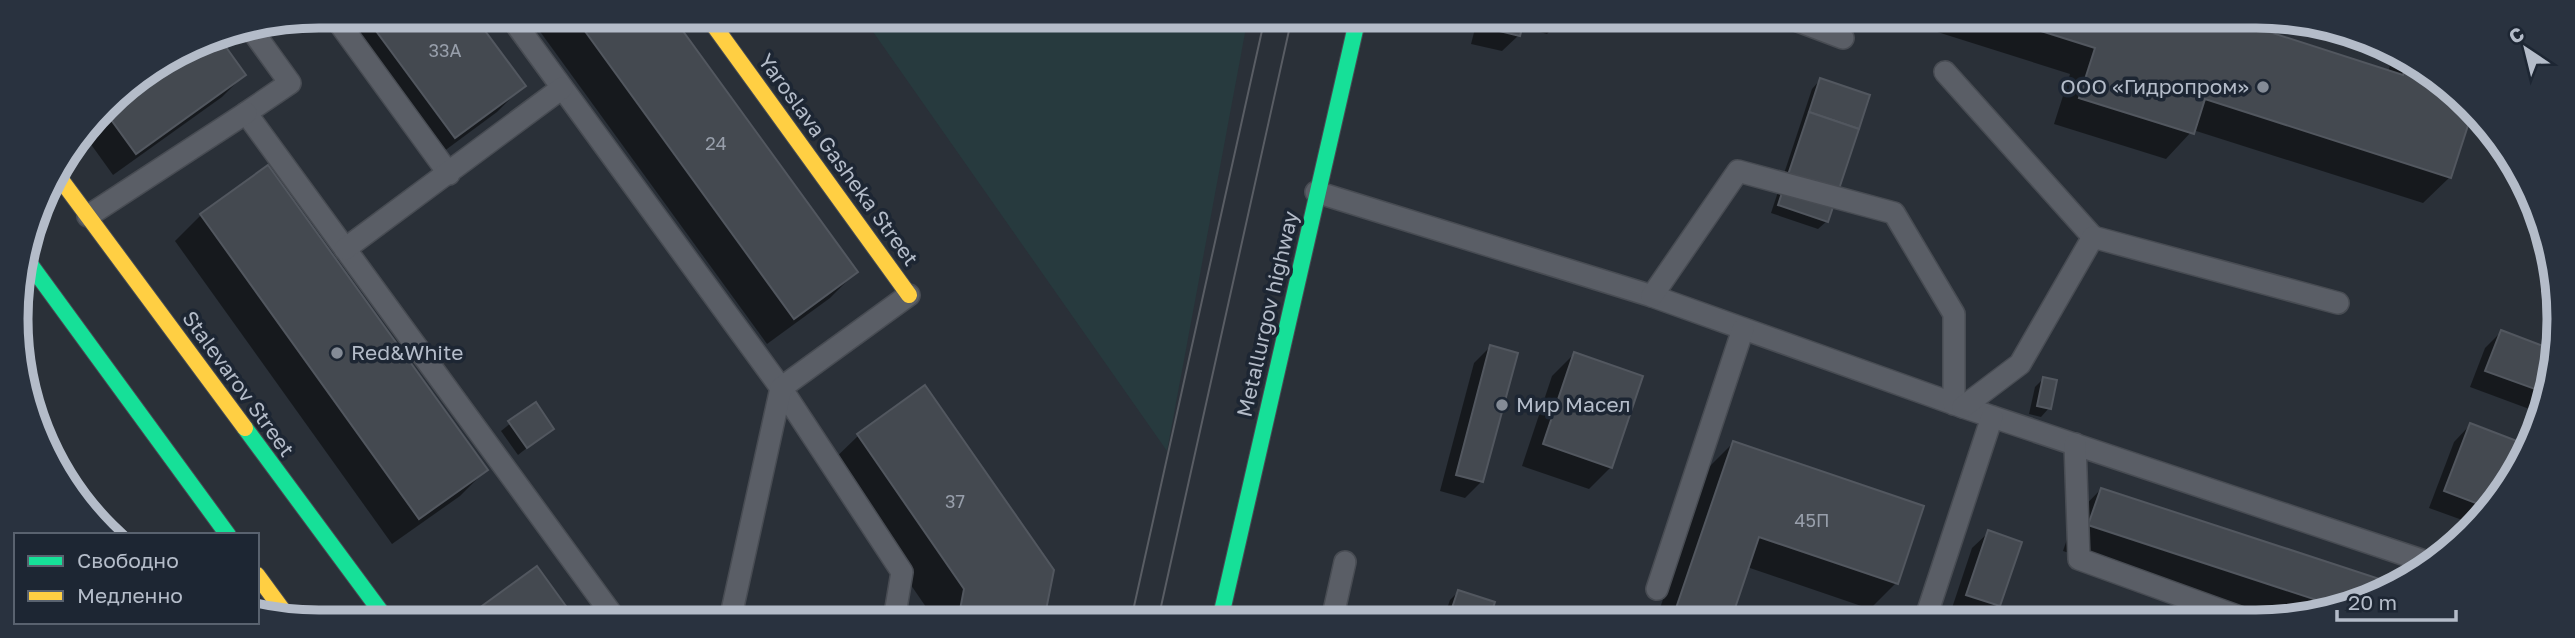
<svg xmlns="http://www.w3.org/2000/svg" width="2575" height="638" viewBox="0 0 2575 638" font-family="'Golos Text',sans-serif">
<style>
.green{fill:#273a3e}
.shadow{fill:#0007}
.building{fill:#444950;stroke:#52575f;stroke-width:2}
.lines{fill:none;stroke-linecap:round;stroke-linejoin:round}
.lane-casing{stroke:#484c53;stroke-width:24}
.fast-casing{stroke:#484c53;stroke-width:18}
.slow-casing{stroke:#484c53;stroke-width:18}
.lane{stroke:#5a5e66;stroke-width:21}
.fast{stroke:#16e098;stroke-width:16}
.slow{stroke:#ffcf43;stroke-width:16}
.tram{stroke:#595d64;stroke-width:2}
.poi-dot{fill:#848b96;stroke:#1d2633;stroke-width:2.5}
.labels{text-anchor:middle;stroke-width:7;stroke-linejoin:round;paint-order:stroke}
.number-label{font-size:18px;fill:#989fab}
.poi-label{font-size:21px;fill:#b4bcc9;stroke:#1d2633;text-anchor:start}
.street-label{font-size:21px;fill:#b4bcc9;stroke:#1d2633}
.rim{fill:none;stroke:#b4bcc9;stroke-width:9}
</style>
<rect width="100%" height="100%" fill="#2a3038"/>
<path class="green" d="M 862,16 L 1248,17 L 1167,451 Z"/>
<g class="shadow">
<path d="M 320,16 L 472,16 L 523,86 L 497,112 L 428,163 Z"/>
<path d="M 547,16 L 670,16 L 856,272 L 830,298 L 767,344 L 536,26 Z"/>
<path d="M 1478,17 L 1563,17 L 1547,34 L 1521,27 L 1519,35 L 1502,51 L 1471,44 Z"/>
<path d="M 1893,18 L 2220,18 L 2388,72 L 2394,52 L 2408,57 L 2471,112 L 2450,177 L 2423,203 L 2193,130 L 2166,159 L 2054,124 L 2070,74 Z"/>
<path d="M 216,36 L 244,75 L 222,97 L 113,175 L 85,136 L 119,91 L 203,39 Z"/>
<path d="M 1820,80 L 1827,221 L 1818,229 L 1771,213 L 1812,89 Z"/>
<path d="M 201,215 L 486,470 L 460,496 L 392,544 L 175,241 Z"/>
<path d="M 2501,332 L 2556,353 L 2540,413 L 2470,387 L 2485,348 Z"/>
<path d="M 1490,347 L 1482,481 L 1465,498 L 1440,491 L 1474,363 Z"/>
<path d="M 1574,354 L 1611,467 L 1589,489 L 1522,466 L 1552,376 Z"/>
<path d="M 2043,379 L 2049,408 L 2041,417 L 2029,414 L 2035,387 Z"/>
<path d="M 924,387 L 1042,620 L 935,620 L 828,465 L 858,436 Z"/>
<path d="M 535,404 L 552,428 L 518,455 L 501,431 Z"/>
<path d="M 2470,425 L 2530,448 L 2476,525 L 2429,508 L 2454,442 Z"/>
<path d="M 1733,443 L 1896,583 L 1870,609 L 1747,567 L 1729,620 L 1656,620 L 1707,469 Z"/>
<path d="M 2101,489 L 2397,586 L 2390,591 L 2295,620 L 2273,620 L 2063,551 L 2075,516 Z"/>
<path d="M 1989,532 L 1999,606 L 1984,620 L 1976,620 L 1951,611 L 1972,548 Z"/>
<path d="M 1458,592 L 1488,620 L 1443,620 L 1450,600 Z"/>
</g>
<g class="building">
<path d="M 365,16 L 474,16 L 526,86 L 455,138 Z"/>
<path d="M 574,16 L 672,16 L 858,272 L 794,319 Z"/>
<path d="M 1489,17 L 1525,17 L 1520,36 L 1487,28 Z"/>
<path d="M 2000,18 L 2226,18 L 2403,75 L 2409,57 L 2472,113 L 2451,178 L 2205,99 L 2194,134 L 2079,98 L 2095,48 Z"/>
<path d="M 218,36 L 246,75 L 136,154 L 104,110 L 119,91 L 203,39 Z"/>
<path d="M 1820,78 L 1870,95 L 1859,129 L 1809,112 Z"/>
<path d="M 1809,112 L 1859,129 L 1828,222 L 1778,205 Z"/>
<path d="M 268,165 L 488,470 L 419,519 L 200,214 Z"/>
<path d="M 2501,330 L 2556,351 L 2546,393 L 2485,371 Z"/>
<path d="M 1490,345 L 1518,353 L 1483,482 L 1456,475 Z"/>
<path d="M 1574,352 L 1643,376 L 1612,468 L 1543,444 Z"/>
<path d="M 2043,377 L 2057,380 L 2051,409 L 2037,406 Z"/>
<path d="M 925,385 L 1054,570 L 1044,620 L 958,620 L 964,589 L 857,434 Z"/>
<path d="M 536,402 L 554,429 L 527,448 L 508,421 Z"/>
<path d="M 2470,423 L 2530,446 L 2489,508 L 2444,491 Z"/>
<path d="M 1733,441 L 1924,506 L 1898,584 L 1759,537 L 1731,620 L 1672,620 Z"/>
<path d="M 2101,488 L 2398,585 L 2390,591 L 2338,607 L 2088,525 Z"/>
<path d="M 1988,530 L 2022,542 L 2000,606 L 1966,595 Z"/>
<path d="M 537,566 L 576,620 L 465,620 L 464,619 Z"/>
<path d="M 1458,590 L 1495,602 L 1489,620 L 1448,620 Z"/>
</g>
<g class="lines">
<g class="lane-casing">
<g id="lane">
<path d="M 334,16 L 449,174"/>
<path d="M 510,16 L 781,388 L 902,572 L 894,620"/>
<path d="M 1790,18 L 1843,38"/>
<path d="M 251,29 L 290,83 L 246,113 L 616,620"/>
<path d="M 1945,72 L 2093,237"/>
<path d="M 1316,192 L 1652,296 L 1963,407 L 2430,563"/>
<path d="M 88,216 L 246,113"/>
<path d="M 345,249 L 562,88"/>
<path d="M 1652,296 L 1738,171 L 1894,213 L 1954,314 L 1954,404"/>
<path d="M 1963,407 L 2020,364 L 2093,237 L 2338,303"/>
<path d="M 2075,444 L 2079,559 L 2248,620"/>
<path d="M 1657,589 L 1743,329"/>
<path d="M 730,620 L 781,388 L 909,295"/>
<path d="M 1332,620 L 1345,562"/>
<path d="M 1925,620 L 1992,417"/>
</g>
</g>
<g class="fast-casing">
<g id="fast">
<path d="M 27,260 L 228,535"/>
<path d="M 245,428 L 387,620"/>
<path d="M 1220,620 L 1358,17"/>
</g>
</g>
<g class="slow-casing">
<g id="slow">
<path d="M 707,16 L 909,295"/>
<path d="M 56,173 L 245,428"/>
<path d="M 257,575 L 290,620"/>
</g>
</g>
<use href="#lane" class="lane"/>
<use href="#fast" class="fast"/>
<use href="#slow" class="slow"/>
<g class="tram">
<path d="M 1131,620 L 1265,17"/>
<path d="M 1158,620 L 1292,17"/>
</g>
</g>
<g class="poi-dot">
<circle cx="2263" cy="87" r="7"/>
<circle cx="337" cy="353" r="7"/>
<circle cx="1502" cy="405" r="7"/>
</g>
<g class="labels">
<g class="number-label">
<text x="445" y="57">33А</text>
<text x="716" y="150">24</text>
<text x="955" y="508">37</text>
<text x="1812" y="527">45П</text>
</g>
<g class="poi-label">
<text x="2249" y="94" text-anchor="end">ООО «Гидропром»</text>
<text x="351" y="360">Red&amp;White</text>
<text x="1516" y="412">Мир Масел</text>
</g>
<g class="street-label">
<text transform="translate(838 160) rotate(54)" y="7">Yaroslava Gasheka Street</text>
<text transform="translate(1268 314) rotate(-77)" y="7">Metallurgov highway</text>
<text transform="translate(238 384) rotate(54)" y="7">Stalevarov Street</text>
</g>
</g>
<path d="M0 0H2575V638H0ZM319 28H2256A291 291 0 0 1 2547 319V319A291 291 0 0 1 2256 610H319A291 291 0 0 1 28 319V319A291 291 0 0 1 319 28Z" fill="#29323f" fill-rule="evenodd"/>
<path class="rim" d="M319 28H2256A291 291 0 0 1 2547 319V319A291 291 0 0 1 2256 610H319A291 291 0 0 1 28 319V319A291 291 0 0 1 319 28Z"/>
<rect x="14" y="533" width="245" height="91" fill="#1d2633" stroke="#59626f" stroke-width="2"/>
<rect x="28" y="556" width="35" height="10" fill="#16e098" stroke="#59626f" stroke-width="2"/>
<text x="77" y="568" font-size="21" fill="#b4bcc9">Свободно</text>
<rect x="28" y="591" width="35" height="10" fill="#ffcf43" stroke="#59626f" stroke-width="2"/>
<text x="77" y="603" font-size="21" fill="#b4bcc9">Медленно</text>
<g transform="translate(2526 49) rotate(325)" stroke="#1d2633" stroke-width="5" paint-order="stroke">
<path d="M0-5L12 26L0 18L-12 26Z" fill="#b4bcc9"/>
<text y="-10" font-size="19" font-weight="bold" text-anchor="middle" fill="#b4bcc9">С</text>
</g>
<path d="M2337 610v10h119v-10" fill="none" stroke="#b4bcc9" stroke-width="3.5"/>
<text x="2348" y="610" font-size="21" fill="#b4bcc9" stroke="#1d2633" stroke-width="5" paint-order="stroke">20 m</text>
</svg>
